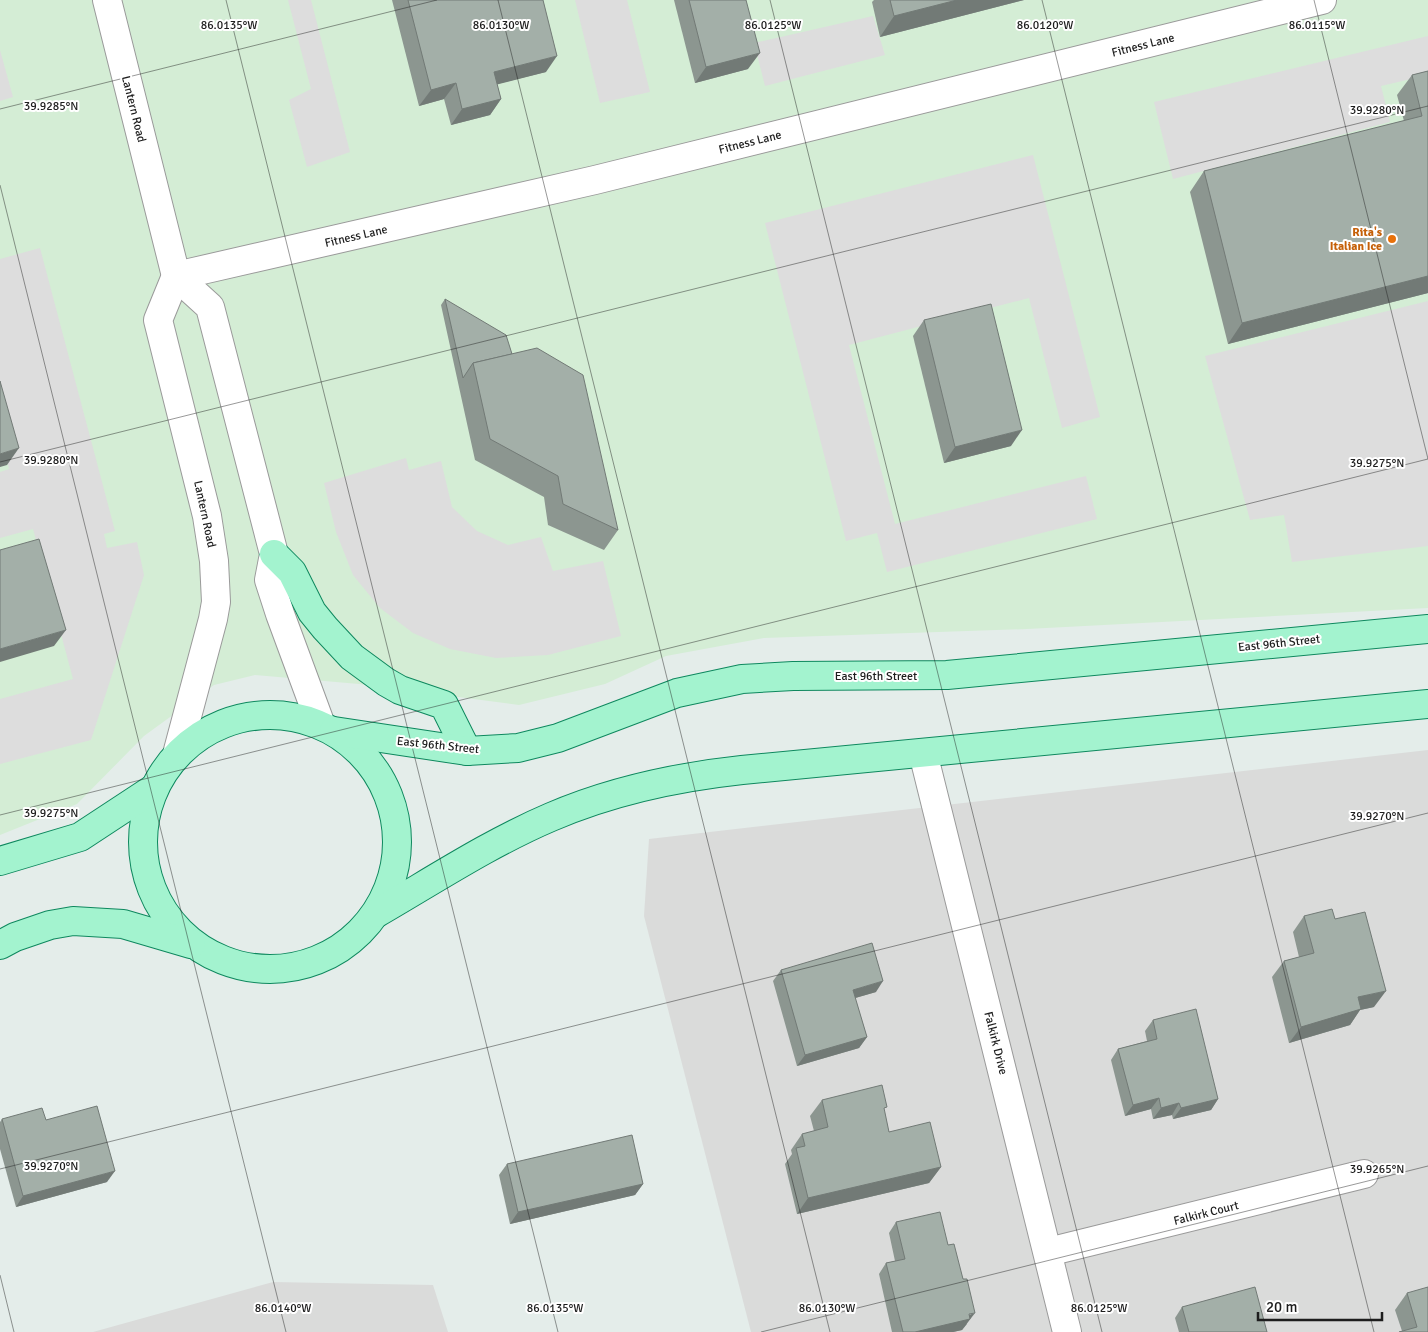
<svg xmlns="http://www.w3.org/2000/svg" width="1428" height="1332" viewBox="0 0 1428 1332" font-family="Signika,sans-serif">
<style>
.residential{fill:#dadbda}
.commercial{fill:#d4edd5}
.parking{fill:#ddd}
.lines{fill:none;stroke-linecap:round;stroke-linejoin:round}
.minor-casing{stroke:#9a9a9a;stroke-width:30}
.tertiary-casing{stroke:#9a9a9a;stroke-width:30}
.primary-casing{stroke:#0e885e;stroke-width:30}
.minor{stroke:#fff;stroke-width:28}
.tertiary{stroke:#fff;stroke-width:28}
.primary{stroke:#a3f3cf;stroke-width:28}
.wall{fill:#8c9690}
.shaded-wall{fill:#727a76}
.building{fill:#a3afa8;stroke:#727a76}
.ticks{fill:none;stroke:#1d1d1d;stroke-width:1;stroke-opacity:0.45}
.food-dot{fill:#e8710a;stroke:#fff;stroke-width:2}
.labels{text-anchor:middle;stroke-width:4;stroke-linejoin:round;paint-order:stroke}
.street-label{font-size:12px;fill:#1d1d1d;stroke:#fff}
.food-label{font-size:12px;font-weight:bold;fill:#c56008;stroke:#fff;text-anchor:end}
.ticks-label{font-size:12px;text-anchor:middle;fill:#1d1d1d;stroke:#fff;stroke-width:4;stroke-linejoin:round;paint-order:stroke}
</style>
<rect width="100%" height="100%" fill="#e4edea"/>
<g class="residential">
<path d="M 1428,750 L 1428,1332 L 751,1332 L 644,916 L 649,839 Z"/>
<path d="M 273,1282 L 433,1285 L 448,1332 L 93,1332 Z"/>
</g>
<path class="commercial" d="M 0,0 L 1428,0 L 1428,608 L 1027,629 L 764,638 L 666,656 L 605,684 L 519,705 L 359,684 L 255,675 L 214,685 L 144,736 L 77,804 L 0,835 Z"/>
<g class="parking">
<path d="M 288,0 L 311,0 L 350,152 L 307,167 L 289,100 L 311,89 Z"/>
<path d="M 575,0 L 627,0 L 650,92 L 600,103 Z"/>
<path d="M 873,16 L 885,55 L 765,86 L 754,43 Z"/>
<path d="M 1428,36 L 1428,75 L 1381,86 L 1390,122 L 1173,179 L 1154,102 Z"/>
<path d="M 0,50 L 13,97 L 0,101 Z"/>
<path d="M 1033,155 L 1100,417 L 1062,428 L 1029,298 L 849,345 L 895,524 L 1086,476 L 1097,519 L 887,572 L 877,533 L 846,541 L 765,223 Z"/>
<path d="M 40,248 L 115,531 L 104,534 L 107,548 L 137,542 L 144,575 L 91,740 L 0,764 L 0,699 L 73,679 L 33,529 L 0,538 L 0,472 L 9,469 L 0,434 L 0,259 Z"/>
<path d="M 1428,301 L 1428,546 L 1292,562 L 1284,515 L 1250,520 L 1205,356 Z"/>
<path d="M 406,458 L 409,470 L 441,461 L 452,507 L 477,531 L 508,545 L 541,537 L 553,571 L 603,561 L 621,636 L 548,655 L 496,658 L 450,649 L 413,633 L 380,608 L 353,575 L 336,532 L 324,483 Z"/>
</g>
<g class="lines">
<g class="minor-casing">
<g id="minor">
<path d="M 176,276 L 595,180 L 1322,0"/>
<path d="M 923,753 L 1067,1332"/>
<path d="M 1048,1252 L 1364,1174"/>
</g>
</g>
<g class="tertiary-casing">
<g id="tertiary">
<path d="M 107,0 L 176,276 L 210,307 L 274,554 L 269,580 L 280,614 L 321,725"/>
<path d="M 176,276 L 158,320 L 207,516 L 214,561 L 216,602 L 213,619 L 177,754"/>
</g>
</g>
<g class="primary-casing">
<g id="primary">
<path d="M 274,554 L 292,572 L 312,612 L 325,628 L 352,657 L 386,682 L 400,690 L 444,705 L 467,751"/>
<circle cx="270" cy="842" r="127"/>
<path d="M 334,731 L 467,751 L 518,748 L 558,738 L 677,693 L 742,679 L 793,676 L 947,675 L 1428,629"/>
<path d="M 0,861 L 80,837 L 153,789"/>
<path d="M 377,913 C 434,880 490,843 551,817 C 611,791 677,777 742,770 L 1428,704"/>
<path d="M 0,945 L 15,937 L 50,925 L 73,921 L 123,924 L 191,944"/>
</g>
</g>
<use href="#minor" class="minor"/>
<use href="#tertiary" class="tertiary"/>
<use href="#primary" class="primary"/>
</g>
<g class="wall">
<path d="M 392,0 L 543,0 L 546,72 L 497,84 L 501,99 L 490,115 L 451,125 L 444,99 L 419,106 Z"/>
<path d="M 674,0 L 746,0 L 748,69 L 695,83 Z"/>
<path d="M 874,0 L 1024,0 L 880,37 L 872,2 Z"/>
<path d="M 1428,71 L 1428,293 L 1228,344 L 1190,192 L 1204,171 L 1404,121 L 1397,95 L 1412,75 Z"/>
<path d="M 445,299 L 512,354 L 618,530 L 604,550 L 548,525 L 544,497 L 475,460 L 441,305 Z"/>
<path d="M 924,320 L 1011,446 L 944,463 L 913,336 Z"/>
<path d="M 1304,916 L 1335,919 L 1374,1007 L 1360,1010 L 1350,1025 L 1289,1043 L 1272,977 L 1284,961 L 1299,957 L 1293,932 Z"/>
<path d="M 781,970 L 876,992 L 855,998 L 867,1037 L 859,1048 L 797,1066 L 773,981 Z"/>
<path d="M 1153,1020 L 1218,1099 L 1211,1110 L 1173,1119 L 1172,1115 L 1153,1119 L 1151,1109 L 1125,1116 L 1111,1060 L 1118,1049 L 1147,1041 L 1145,1031 Z"/>
<path d="M 822,1100 L 884,1111 L 889,1132 L 941,1167 L 929,1183 L 797,1214 L 785,1164 L 792,1154 L 791,1150 L 802,1134 L 814,1131 L 810,1116 Z"/>
<path d="M 2,1119 L 46,1120 L 107,1182 L 16,1207 L 0,1149 L 0,1122 Z"/>
<path d="M 507,1164 L 643,1184 L 635,1195 L 510,1224 L 499,1175 Z"/>
<path d="M 896,1222 L 967,1324 L 962,1330 L 953,1332 L 892,1332 L 879,1274 L 886,1263 L 895,1261 L 889,1233 Z"/>
<path d="M 1407,1293 L 1428,1332 L 1402,1331 L 1395,1310 Z"/>
<path d="M 1182,1307 L 1267,1332 L 1179,1332 L 1175,1318 Z"/>
</g>
<g class="shaded-wall">
<path d="M 957,0 L 1024,0 L 880,37 L 894,16 Z"/>
<path d="M 760,53 L 748,69 L 695,83 L 706,67 Z"/>
<path d="M 557,56 L 546,72 L 483,88 L 494,72 Z"/>
<path d="M 456,83 L 444,99 L 419,106 L 431,90 Z"/>
<path d="M 501,99 L 490,115 L 451,125 L 462,109 Z"/>
<path d="M 1428,276 L 1428,293 L 1228,344 L 1242,323 Z"/>
<path d="M 1022,430 L 1011,446 L 944,463 L 955,447 Z"/>
<path d="M 19,448 L 7,465 L 0,467 L 0,454 Z"/>
<path d="M 66,630 L 54,646 L 0,662 L 0,649 Z"/>
<path d="M 883,981 L 876,992 L 845,1001 L 853,990 Z"/>
<path d="M 1386,991 L 1374,1007 L 1360,1010 L 1350,1025 L 1289,1043 L 1301,1027 L 1358,997 Z"/>
<path d="M 867,1037 L 859,1048 L 797,1066 L 805,1055 Z"/>
<path d="M 1159,1098 L 1151,1109 L 1125,1116 L 1133,1105 Z"/>
<path d="M 1218,1099 L 1211,1110 L 1173,1119 L 1181,1108 Z"/>
<path d="M 1179,1103 L 1172,1115 L 1153,1119 L 1161,1108 Z"/>
<path d="M 941,1167 L 929,1183 L 797,1214 L 808,1198 Z"/>
<path d="M 115,1171 L 107,1182 L 16,1207 L 23,1196 Z"/>
<path d="M 643,1184 L 635,1195 L 510,1224 L 518,1212 Z"/>
<path d="M 975,1313 L 962,1330 L 953,1332 L 915,1332 Z"/>
</g>
<g class="building">
<path d="M 408,0 L 543,0 L 557,56 L 494,72 L 501,99 L 462,109 L 456,83 L 431,90 Z"/>
<path d="M 689,0 L 746,0 L 760,53 L 706,67 Z"/>
<path d="M 890,0 L 957,0 L 894,16 Z"/>
<path d="M 1428,71 L 1428,276 L 1242,323 L 1204,171 L 1422,116 L 1412,75 Z"/>
<path d="M 445,299 L 506,335 L 512,354 L 473,363 L 463,378 Z"/>
<path d="M 991,304 L 1022,430 L 955,447 L 924,320 Z"/>
<path d="M 537,348 L 583,375 L 618,530 L 563,504 L 558,476 L 490,439 L 473,363 Z"/>
<path d="M 0,381 L 19,448 L 0,454 Z"/>
<path d="M 39,539 L 66,630 L 0,649 L 0,550 Z"/>
<path d="M 1332,909 L 1335,919 L 1365,912 L 1386,991 L 1358,997 L 1361,1009 L 1301,1027 L 1284,961 L 1314,953 L 1304,916 Z"/>
<path d="M 872,943 L 883,981 L 853,990 L 867,1037 L 805,1055 L 781,970 Z"/>
<path d="M 1196,1009 L 1218,1099 L 1181,1108 L 1179,1103 L 1161,1108 L 1159,1098 L 1133,1105 L 1118,1049 L 1157,1039 L 1153,1020 Z"/>
<path d="M 882,1085 L 887,1107 L 884,1108 L 889,1132 L 930,1122 L 941,1167 L 808,1198 L 796,1148 L 805,1146 L 802,1134 L 828,1127 L 822,1100 Z"/>
<path d="M 97,1106 L 115,1171 L 23,1196 L 2,1119 L 42,1108 L 46,1120 Z"/>
<path d="M 632,1135 L 643,1184 L 518,1212 L 507,1164 Z"/>
<path d="M 940,1212 L 948,1245 L 954,1244 L 963,1279 L 967,1279 L 975,1313 L 969,1314 L 970,1319 L 915,1332 L 903,1332 L 886,1263 L 905,1259 L 896,1222 Z"/>
<path d="M 1255,1287 L 1267,1332 L 1189,1332 L 1182,1307 Z"/>
<path d="M 1428,1287 L 1428,1332 L 1399,1332 L 1417,1327 L 1407,1293 Z"/>
</g>
<path class="ticks" d="M 226,0 L 558,1332M 498,0 L 830,1332M 770,0 L 1102,1332M 1042,0 L 1374,1332M 1314,0 L 1428,459M 0,109 L 437,0M 0,185 L 286,1332M 0,462 L 1428,106M 0,815 L 1428,459M 0,1169 L 1428,813M 0,1275 L 14,1332M 761,1332 L 1428,1166"/>
<circle class="food-dot" cx="1392" cy="239" r="5"/>
<g class="labels">
<g class="street-label">
<text transform="translate(1143 45) rotate(-14)" y="4">Fitness Lane</text>
<text transform="translate(134 109) rotate(76)" y="4">Lantern Road</text>
<text transform="translate(750 142) rotate(-14)" y="4">Fitness Lane</text>
<text transform="translate(356 236) rotate(-13)" y="4">Fitness Lane</text>
<text transform="translate(205 514) rotate(78)" y="4">Lantern Road</text>
<text transform="translate(1279 643) rotate(-6)" y="4">East 96th Street</text>
<text x="876" y="680">East 96th Street</text>
<text transform="translate(438 745) rotate(6)" y="4">East 96th Street</text>
<text transform="translate(996 1043) rotate(76)" y="4">Falkirk Drive</text>
<text transform="translate(1206 1213) rotate(-14)" y="4">Falkirk Court</text>
</g>
<g class="food-label">
<text x="1382" y="236">Rita's<tspan x="1382" dy="14">Italian Ice</tspan></text>
</g>
</g>
<g class="ticks-label">
<text x="229" y="29">86.0135°W</text>
<text x="501" y="29">86.0130°W</text>
<text x="773" y="29">86.0125°W</text>
<text x="1045" y="29">86.0120°W</text>
<text x="1317" y="29">86.0115°W</text>
<text x="51" y="110">39.9285°N</text>
<text x="1377" y="114">39.9280°N</text>
<text x="51" y="464">39.9280°N</text>
<text x="1377" y="467">39.9275°N</text>
<text x="51" y="817">39.9275°N</text>
<text x="1377" y="820">39.9270°N</text>
<text x="51" y="1170">39.9270°N</text>
<text x="1377" y="1173">39.9265°N</text>
<text x="283" y="1312">86.0140°W</text>
<text x="555" y="1312">86.0135°W</text>
<text x="827" y="1312">86.0130°W</text>
<text x="1099" y="1312">86.0125°W</text>
</g>
<path d="M1258 1312v8h124v-8" fill="none" stroke="#1d1d1d" stroke-width="2.5"/>
<text x="1266" y="1312" font-size="15" fill="#1d1d1d" stroke="#ffffff" stroke-width="4" paint-order="stroke">20 m</text>
</svg>
